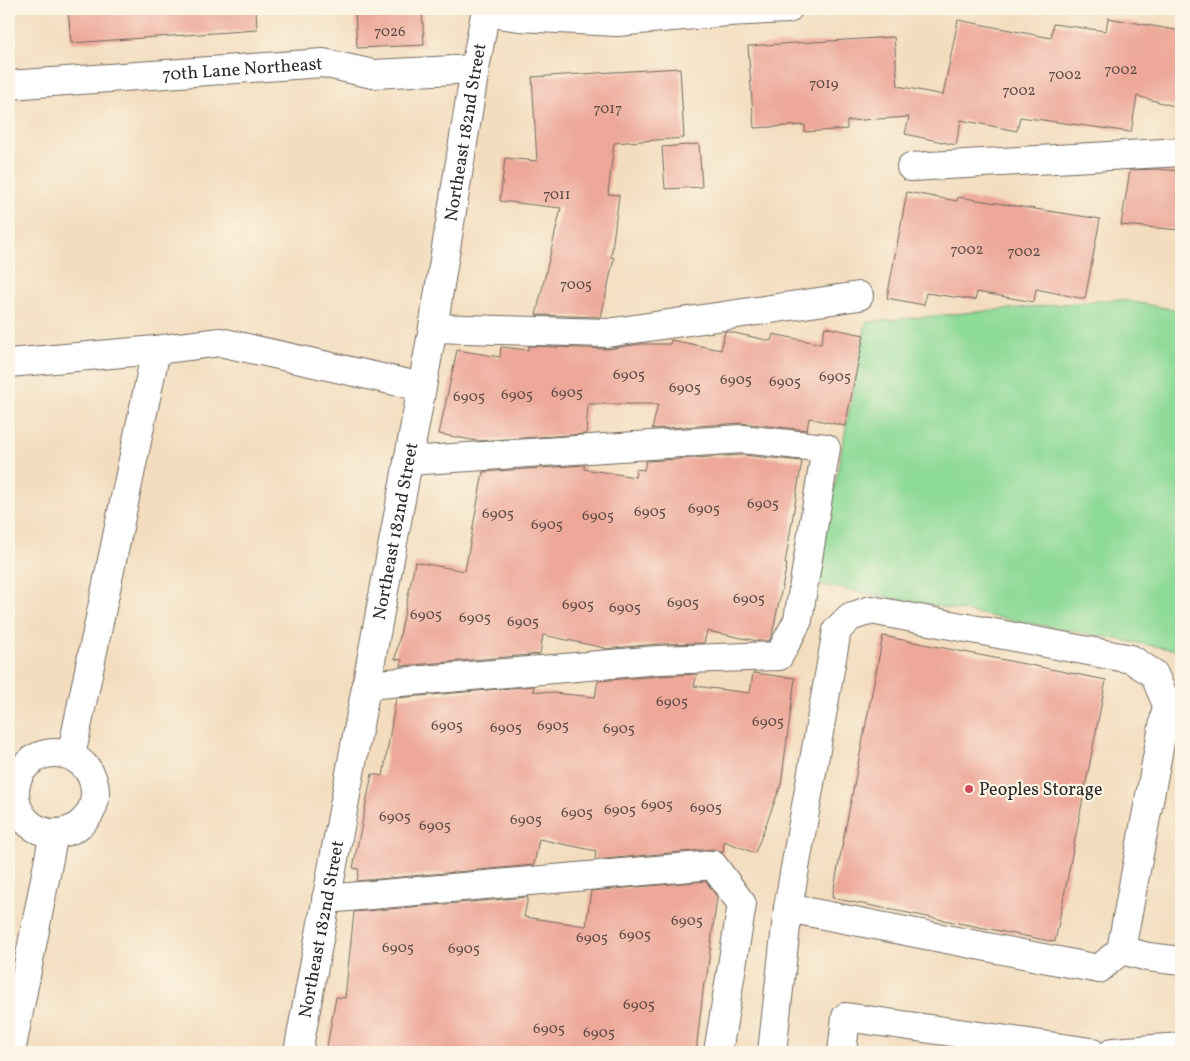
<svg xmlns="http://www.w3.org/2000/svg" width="1190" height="1061" viewBox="0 0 1190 1061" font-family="Vollkorn,serif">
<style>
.green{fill:#8eda97;stroke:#5c8261}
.building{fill:#eda899}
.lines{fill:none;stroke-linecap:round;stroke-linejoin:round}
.minor-casing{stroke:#71695e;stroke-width:30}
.minor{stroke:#fff;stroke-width:28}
.poi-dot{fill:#d1495b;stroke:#fcf5e5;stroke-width:2}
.labels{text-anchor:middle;stroke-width:4.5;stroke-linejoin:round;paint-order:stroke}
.number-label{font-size:15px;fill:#5c4a46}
.street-label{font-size:18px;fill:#2b2b2b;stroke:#fcf5e5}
.poi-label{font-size:18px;fill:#2b2b2b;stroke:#fcf5e5;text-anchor:start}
</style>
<rect width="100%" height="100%" fill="#fcf5e5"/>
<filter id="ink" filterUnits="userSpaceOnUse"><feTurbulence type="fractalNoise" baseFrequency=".02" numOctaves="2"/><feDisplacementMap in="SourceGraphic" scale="10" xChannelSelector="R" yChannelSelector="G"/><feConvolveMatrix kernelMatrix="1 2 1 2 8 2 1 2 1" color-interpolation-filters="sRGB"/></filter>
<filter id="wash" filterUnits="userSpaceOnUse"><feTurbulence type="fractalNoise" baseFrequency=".0096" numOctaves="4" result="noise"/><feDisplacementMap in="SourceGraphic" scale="20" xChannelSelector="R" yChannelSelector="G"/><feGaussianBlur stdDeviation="1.12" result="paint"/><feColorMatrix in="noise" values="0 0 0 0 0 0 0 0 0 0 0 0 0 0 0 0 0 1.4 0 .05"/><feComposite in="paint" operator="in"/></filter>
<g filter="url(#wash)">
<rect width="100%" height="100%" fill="#f3ddbe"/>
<path class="green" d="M 1118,299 L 1181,311 L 1181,651 L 816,584 L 866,322 Z"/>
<g id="blocks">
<g class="building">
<path d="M 68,9 L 256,9 L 257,30 L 71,43 Z"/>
<path d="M 355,9 L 422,9 L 424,45 L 357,48 Z"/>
<path d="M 1108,18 L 1181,31 L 1181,108 L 1137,96 L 1131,132 L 1020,117 L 1017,131 L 961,120 L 956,145 L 905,134 L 909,117 L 847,121 L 847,129 L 805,132 L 805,125 L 754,128 L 748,46 L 894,37 L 898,86 L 943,95 L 958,20 L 1051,38 L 1053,24 L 1106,31 Z"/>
<path d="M 680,68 L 684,138 L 614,143 L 608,194 L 619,195 L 611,257 L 614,258 L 601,317 L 536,315 L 561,208 L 500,201 L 505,158 L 537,161 L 532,77 Z"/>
<path d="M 699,144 L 702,187 L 665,189 L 662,147 Z"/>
<path d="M 1156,169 L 1181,171 L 1181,230 L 1121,225 L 1130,170 Z"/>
<path d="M 907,192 L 957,201 L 958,197 L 1100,219 L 1085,299 L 1036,289 L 1034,302 L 977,292 L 975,300 L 926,293 L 924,305 L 887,298 Z"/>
<path d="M 825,327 L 864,335 L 845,426 L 809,418 L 807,430 L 741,423 L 652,429 L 658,404 L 588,404 L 586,434 L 477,441 L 439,434 L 457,350 L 500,357 L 501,347 L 528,350 L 529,346 L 607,349 L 641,344 L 670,344 L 671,340 L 721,350 L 725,331 L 771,341 L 773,334 L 821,344 Z"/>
<path d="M 742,455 L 802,461 L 785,564 L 787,564 L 772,635 L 769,641 L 757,641 L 707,631 L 704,643 L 657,644 L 604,649 L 605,648 L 543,635 L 540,654 L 401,666 L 402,660 L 395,659 L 415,562 L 465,571 L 483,472 L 585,465 L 584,469 L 635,477 L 636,469 L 644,470 L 646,461 Z"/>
<path d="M 883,636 L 1106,680 L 1055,942 L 832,898 Z"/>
<path d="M 753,673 L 795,678 L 781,785 L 755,853 L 724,841 L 723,853 L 719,851 L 712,849 L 595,860 L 596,851 L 539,839 L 534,865 L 357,881 L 359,869 L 353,868 L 372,774 L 383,776 L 396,698 L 534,686 L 533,691 L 595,697 L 598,681 L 659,676 L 697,674 L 694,686 L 750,693 Z"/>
<path d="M 706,881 L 717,897 L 706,982 L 704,982 L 696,1052 L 326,1052 L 336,997 L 345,998 L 354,912 L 528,897 L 524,917 L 586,926 L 591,891 Z"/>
</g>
</g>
</g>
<g filter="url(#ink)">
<use href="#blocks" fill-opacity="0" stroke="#71695e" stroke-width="1"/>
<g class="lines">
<g class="minor-casing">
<g id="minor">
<path d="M 485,12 L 519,17 L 617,22 L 727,12 L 788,9"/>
<path id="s1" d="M 9,85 L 323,63 L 373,74 L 475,69"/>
<path d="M 911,167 L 1181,152"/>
<path d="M 433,328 L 607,333 L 859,296"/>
<path d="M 9,363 L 156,350"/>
<path d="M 871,610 L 1131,659 L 1154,674 L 1167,705 L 1121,950 L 1099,969 L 788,908 L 837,630 L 850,617 Z"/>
<path d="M 366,685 L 658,660 L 779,656 L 798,620 L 826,448 L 742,439 L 408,461"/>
<circle cx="55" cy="793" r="40"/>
<path d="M 71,756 L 156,350 L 220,342 L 422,387"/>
<path d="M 326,899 L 713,865 L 742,904 L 718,1052"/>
<path d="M 1121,950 L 1148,957 L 1181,961"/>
<path d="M 11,1052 L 54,833"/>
<path id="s2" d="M 298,1052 L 433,328 L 475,69 L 486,9"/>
<path d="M 772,1052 L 788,908"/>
<path d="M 842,1052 L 846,1017 L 1091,1052"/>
<path d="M 1113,1052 L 1181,1047"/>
</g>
</g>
<use href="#minor" class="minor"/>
</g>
</g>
<circle class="poi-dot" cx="969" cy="789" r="5"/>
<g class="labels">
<g class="number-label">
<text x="390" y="36">7026</text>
<text x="1121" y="74">7002</text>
<text x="1065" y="79">7002</text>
<text x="824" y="88">7019</text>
<text x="1019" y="95">7002</text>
<text x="608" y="113">7017</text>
<text x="557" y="199">7011</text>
<text x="967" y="254">7002</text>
<text x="1024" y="256">7002</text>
<text x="576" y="289">7005</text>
<text x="629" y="379">6905</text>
<text x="835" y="381">6905</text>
<text x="736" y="384">6905</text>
<text x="785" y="386">6905</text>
<text x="685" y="392">6905</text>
<text x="567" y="397">6905</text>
<text x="517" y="399">6905</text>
<text x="469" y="401">6905</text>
<text x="763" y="508">6905</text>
<text x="704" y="513">6905</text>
<text x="650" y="516">6905</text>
<text x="498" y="518">6905</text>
<text x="598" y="520">6905</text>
<text x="547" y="529">6905</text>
<text x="749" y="603">6905</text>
<text x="683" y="607">6905</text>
<text x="578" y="609">6905</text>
<text x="625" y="612">6905</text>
<text x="426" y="619">6905</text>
<text x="475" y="622">6905</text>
<text x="523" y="626">6905</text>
<text x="672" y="706">6905</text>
<text x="768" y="726">6905</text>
<text x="447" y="730">6905</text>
<text x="553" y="730">6905</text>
<text x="506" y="732">6905</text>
<text x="619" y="733">6905</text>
<text x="657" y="809">6905</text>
<text x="706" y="812">6905</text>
<text x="620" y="814">6905</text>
<text x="577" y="817">6905</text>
<text x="395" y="821">6905</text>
<text x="526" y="824">6905</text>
<text x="435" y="830">6905</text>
<text x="687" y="925">6905</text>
<text x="635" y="939">6905</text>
<text x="592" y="942">6905</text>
<text x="398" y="952">6905</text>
<text x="464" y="953">6905</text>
<text x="639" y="1009">6905</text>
<text x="549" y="1033">6905</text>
<text x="599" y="1037">6905</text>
</g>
<g class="street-label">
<text dy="6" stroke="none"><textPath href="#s1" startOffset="234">70th Lane Northeast</textPath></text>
<text dy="6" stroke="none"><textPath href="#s2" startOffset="935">Northeast 182nd Street</textPath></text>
<text dy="6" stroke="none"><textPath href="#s2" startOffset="530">Northeast 182nd Street</textPath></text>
<text dy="6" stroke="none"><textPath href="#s2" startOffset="125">Northeast 182nd Street</textPath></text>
</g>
<g class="poi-label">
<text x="979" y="795">Peoples Storage</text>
</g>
</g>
<rect width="1190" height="1061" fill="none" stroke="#fcf5e5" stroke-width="30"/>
</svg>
